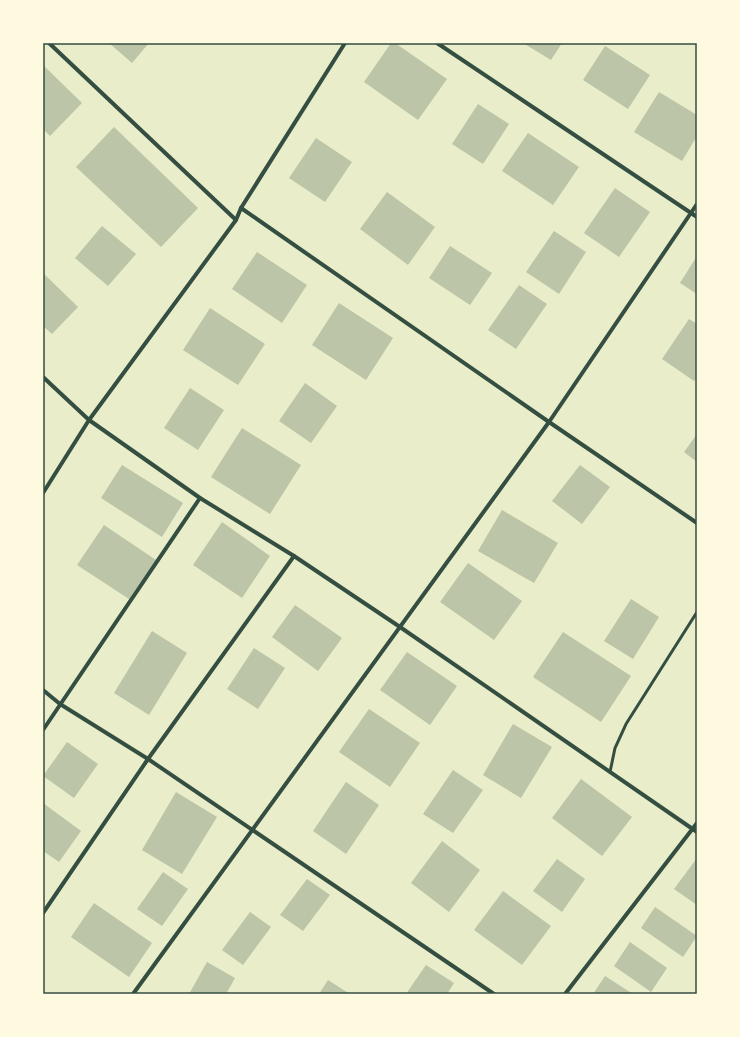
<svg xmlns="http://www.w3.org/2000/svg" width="740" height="1037" viewBox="0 0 740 1037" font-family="Signika,sans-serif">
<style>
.building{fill:#bcc5a7}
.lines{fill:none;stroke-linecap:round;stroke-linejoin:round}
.service{stroke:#344e41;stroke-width:3}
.minor{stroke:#344e41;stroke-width:4}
.neatline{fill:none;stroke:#344e41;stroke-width:1.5}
</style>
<rect width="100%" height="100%" fill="#e9edc9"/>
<g class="building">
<path d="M 109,43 L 149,43 L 132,63 Z"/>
<path d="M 391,43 L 395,43 L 447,79 L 418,120 L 364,82 Z"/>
<path d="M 523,43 L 562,43 L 551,60 Z"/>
<path d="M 605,46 L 650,75 L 628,109 L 583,80 Z"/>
<path d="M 43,65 L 82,103 L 50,136 L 43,129 Z"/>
<path d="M 659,92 L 697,115 L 697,136 L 682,161 L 634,132 Z"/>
<path d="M 478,104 L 509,124 L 483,164 L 452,144 Z"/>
<path d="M 114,127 L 198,208 L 161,247 L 76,167 Z"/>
<path d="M 528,133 L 579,167 L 553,205 L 502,171 Z"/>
<path d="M 316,138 L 352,162 L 325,202 L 289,178 Z"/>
<path d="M 615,188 L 650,212 L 619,257 L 584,233 Z"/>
<path d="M 387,192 L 435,227 L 408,265 L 360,229 Z"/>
<path d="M 102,226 L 136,254 L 108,286 L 75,258 Z"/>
<path d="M 554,231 L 586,252 L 559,294 L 526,272 Z"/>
<path d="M 450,246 L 492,273 L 470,305 L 429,278 Z"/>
<path d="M 257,252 L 307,285 L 282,323 L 232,289 Z"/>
<path d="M 697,256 L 697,294 L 680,283 Z"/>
<path d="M 43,273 L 78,307 L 52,334 L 43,326 Z"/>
<path d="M 519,285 L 547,304 L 516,349 L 488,330 Z"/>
<path d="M 339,303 L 393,338 L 366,380 L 312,345 Z"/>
<path d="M 210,308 L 265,344 L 238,385 L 183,350 Z"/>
<path d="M 689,319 L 697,324 L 697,377 L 694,381 L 662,359 Z"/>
<path d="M 305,383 L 337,406 L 311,443 L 279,421 Z"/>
<path d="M 190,388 L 224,410 L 198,450 L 164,428 Z"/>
<path d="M 242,428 L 301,465 L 270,514 L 211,477 Z"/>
<path d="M 697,434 L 697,462 L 684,452 Z"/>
<path d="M 122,465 L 183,503 L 162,537 L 101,498 Z"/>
<path d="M 580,465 L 610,487 L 582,524 L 552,501 Z"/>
<path d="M 502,510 L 558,543 L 534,583 L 478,551 Z"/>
<path d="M 222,522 L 270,556 L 242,598 L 193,565 Z"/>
<path d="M 104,525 L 156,560 L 129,599 L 77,565 Z"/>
<path d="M 468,563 L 522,601 L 494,640 L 440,602 Z"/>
<path d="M 631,599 L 659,617 L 633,659 L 604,641 Z"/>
<path d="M 295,605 L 342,638 L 318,671 L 272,637 Z"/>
<path d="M 152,631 L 187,653 L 149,715 L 114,693 Z"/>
<path d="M 563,632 L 631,676 L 601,722 L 533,677 Z"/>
<path d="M 254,648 L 285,668 L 258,709 L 227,689 Z"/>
<path d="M 407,652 L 457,686 L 430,725 L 380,690 Z"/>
<path d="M 369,709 L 420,743 L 390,787 L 339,752 Z"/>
<path d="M 513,724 L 552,747 L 521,798 L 483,775 Z"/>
<path d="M 67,742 L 98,764 L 74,798 L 43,776 Z"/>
<path d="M 453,770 L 483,790 L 453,833 L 423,814 Z"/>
<path d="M 581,779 L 632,817 L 602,856 L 552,818 Z"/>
<path d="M 346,782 L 379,805 L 346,854 L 313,831 Z"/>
<path d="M 176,792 L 217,817 L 182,874 L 142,850 Z"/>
<path d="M 43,803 L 81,831 L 59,862 L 43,851 Z"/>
<path d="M 442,841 L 480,870 L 449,912 L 411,883 Z"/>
<path d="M 697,858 L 697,905 L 674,889 Z"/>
<path d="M 557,859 L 585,879 L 562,912 L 533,891 Z"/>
<path d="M 163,872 L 188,889 L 162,926 L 137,909 Z"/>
<path d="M 307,879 L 330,895 L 303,931 L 280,915 Z"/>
<path d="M 503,891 L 551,926 L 522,965 L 474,930 Z"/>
<path d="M 94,903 L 152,943 L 129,977 L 71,937 Z"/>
<path d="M 655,907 L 697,936 L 683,957 L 641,928 Z"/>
<path d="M 250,912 L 271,927 L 243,965 L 222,950 Z"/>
<path d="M 630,942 L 667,968 L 651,992 L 614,966 Z"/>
<path d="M 207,962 L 235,978 L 226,994 L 189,994 Z"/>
<path d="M 426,965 L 454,983 L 447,994 L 406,994 Z"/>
<path d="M 605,976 L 633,994 L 593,994 Z"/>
<path d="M 328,980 L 350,994 L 319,994 Z"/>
</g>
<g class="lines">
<path class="service" d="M 610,772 L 615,748 L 626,724 L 697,612"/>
<g class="minor">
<path d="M 49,43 L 236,220"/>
<path d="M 437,43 L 697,217"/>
<path d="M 241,208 L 549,422 L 697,523"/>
<path d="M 43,377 L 89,420 L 200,498 L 294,556 L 400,627 L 697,832"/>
<path d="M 43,493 L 89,420 L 236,220 L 241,208 L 345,43"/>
<path d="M 43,690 L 60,704 L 148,759 L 494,994"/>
<path d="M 43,730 L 200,498"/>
<path d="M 43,913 L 148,759 L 294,556"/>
<path d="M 133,994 L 549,422 L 697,204"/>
<path d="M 565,994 L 697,823"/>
</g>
</g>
<rect width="740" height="1037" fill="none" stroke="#fefae0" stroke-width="88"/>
<rect x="44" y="44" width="652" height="949" class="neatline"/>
</svg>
